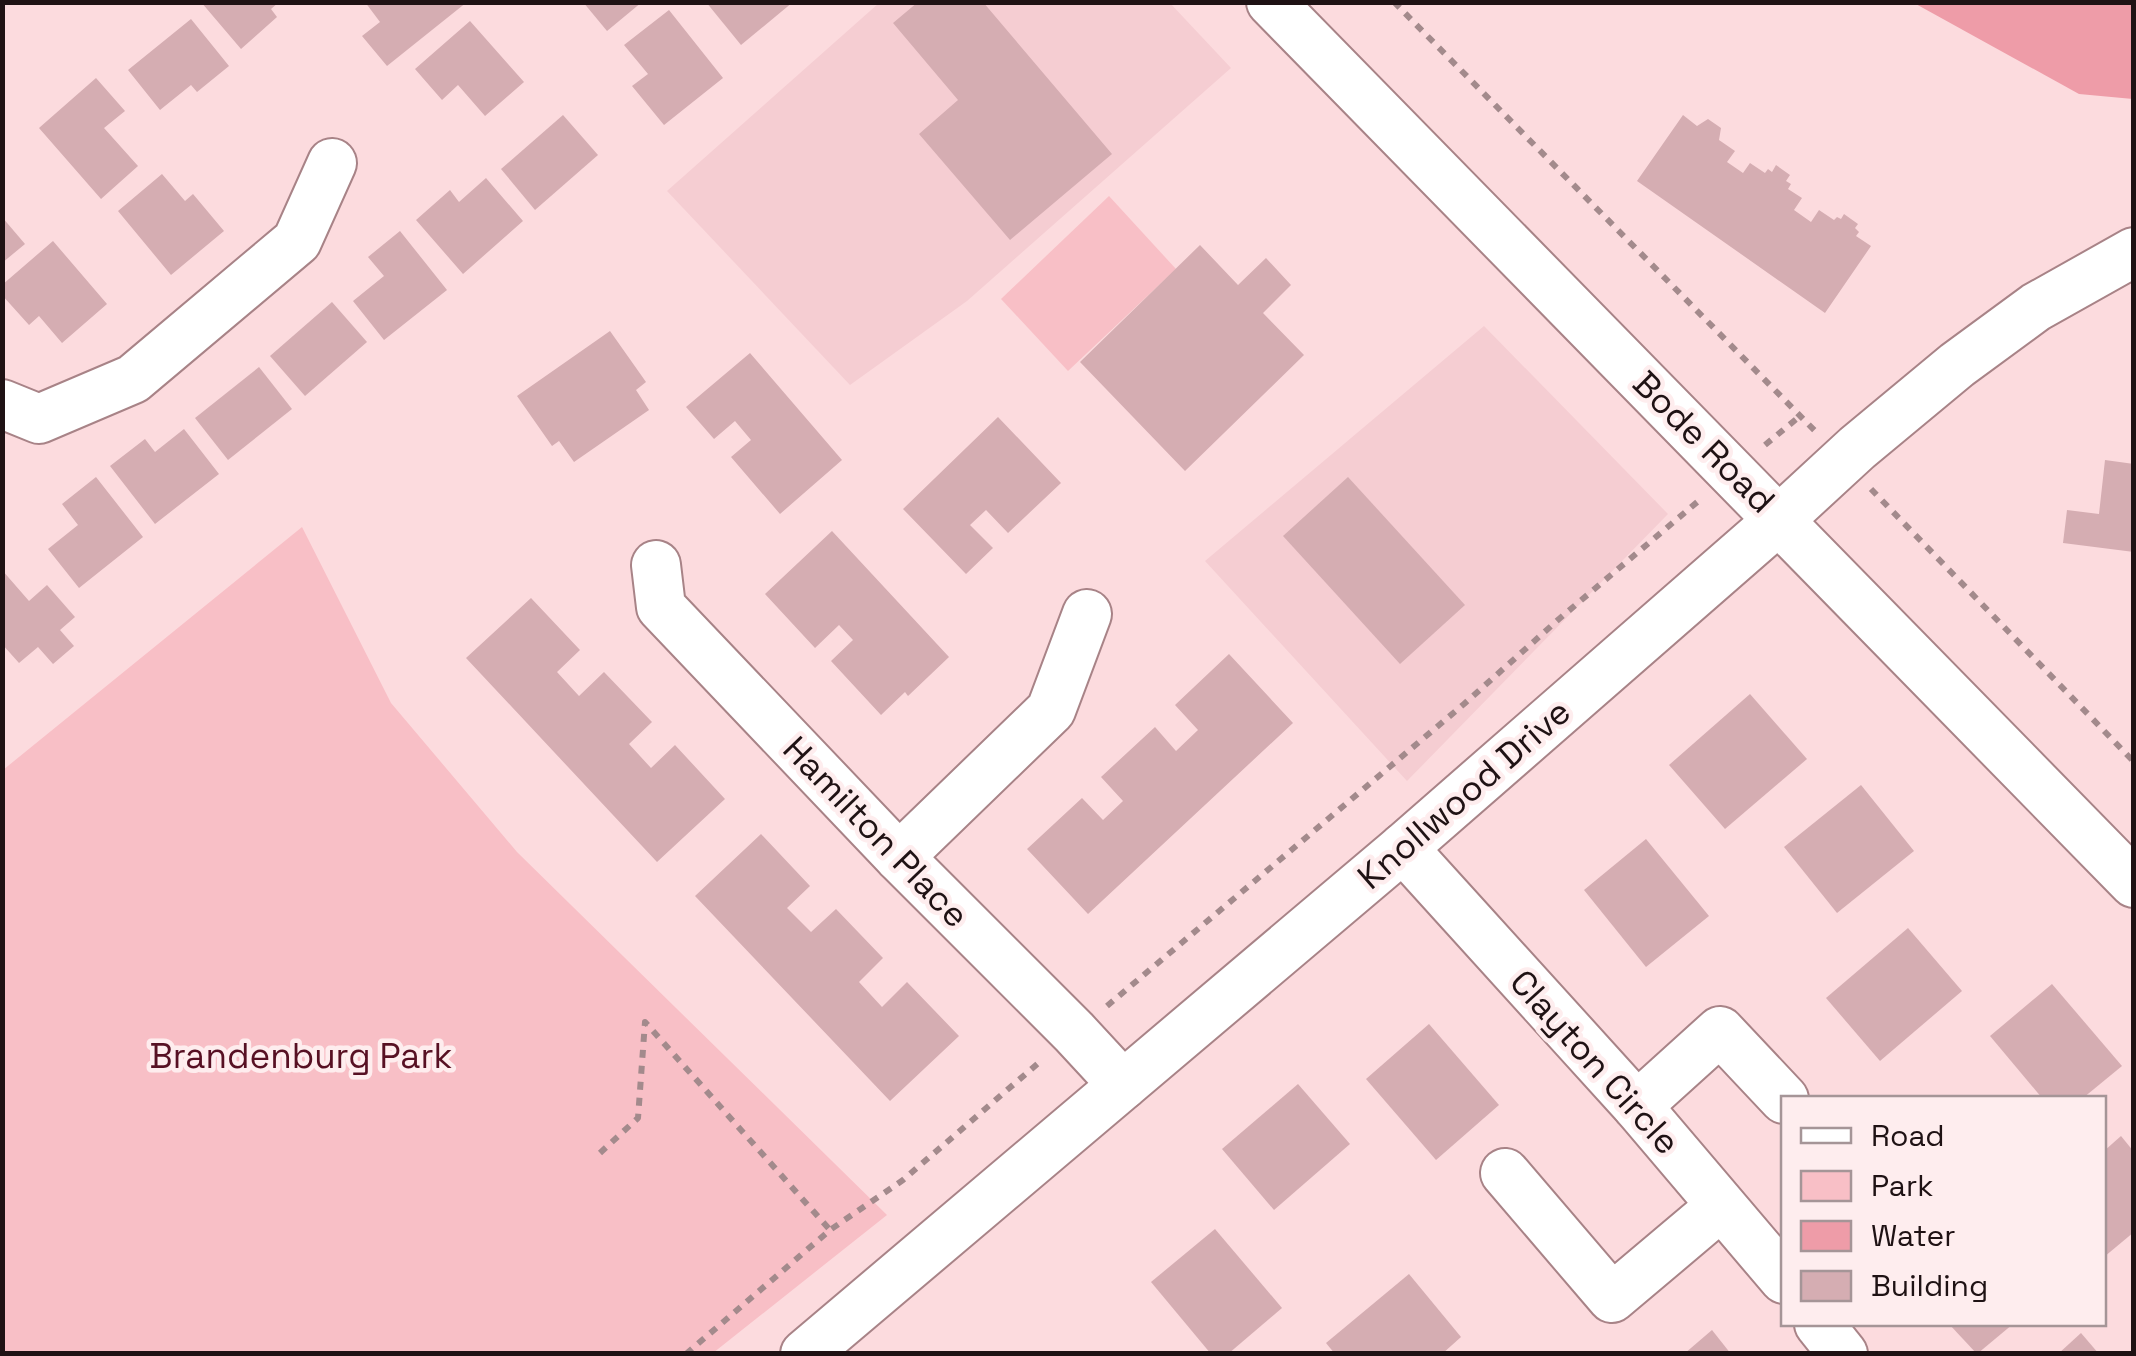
<svg xmlns="http://www.w3.org/2000/svg" width="2136" height="1356" viewBox="0 0 2136 1356" font-family="'Space Grotesk',sans-serif">
<style>
.built{fill:#f5cdd2}
.green{fill:#f8bfc6}
.water{fill:#ee9ca8}
.building{fill:#d5adb2}
.lines{fill:none;stroke-linecap:round;stroke-linejoin:round}
.minor-casing{stroke:#a88387;stroke-width:52}
.path{stroke:#a38a8c;stroke-width:6;stroke-dasharray:8 8;stroke-linecap:butt}
.minor{stroke:#fff;stroke-width:48}
.labels{text-anchor:middle;stroke-width:9;stroke-linejoin:round;paint-order:stroke}
.street-label{font-size:35px;fill:#1f1214;stroke:#feedee}
.park-label{font-size:35px;fill:#571023;stroke:#feedee}
</style>
<rect width="100%" height="100%" fill="#fcdbde"/>
<g class="built">
<path d="M 879,3 L 1170,3 L 1231,68 L 967,301 L 850,385 L 667,191 Z"/>
<path d="M 1484,326 L 1668,514 L 1407,781 L 1205,561 Z"/>
</g>
<g class="green">
<path d="M 1109,196 L 1176,269 L 1068,371 L 1001,299 Z"/>
<path d="M 302,527 L 391,703 L 517,852 L 887,1215 L 713,1353 L 3,1353 L 3,770 Z"/>
</g>
<path class="water" d="M 1914,3 L 2133,3 L 2133,99 L 2079,94 Z"/>
<g class="building">
<path d="M 201,2 L 279,2 L 271,9 L 277,17 L 241,49 Z"/>
<path d="M 365,2 L 467,2 L 387,66 L 362,36 L 380,22 Z"/>
<path d="M 583,2 L 642,2 L 607,31 Z"/>
<path d="M 706,2 L 793,2 L 741,45 Z"/>
<path d="M 918,2 L 983,2 L 1112,154 L 1010,240 L 919,134 L 958,100 L 893,23 Z"/>
<path d="M 669,10 L 723,78 L 664,125 L 632,86 L 648,74 L 624,45 Z"/>
<path d="M 191,19 L 229,66 L 197,92 L 191,85 L 160,110 L 128,70 Z"/>
<path d="M 470,21 L 524,82 L 485,116 L 458,85 L 442,100 L 415,69 Z"/>
<path d="M 96,78 L 125,111 L 104,128 L 138,166 L 101,199 L 39,128 Z"/>
<path d="M 563,115 L 598,155 L 535,210 L 501,169 Z"/>
<path d="M 1683,115 L 1697,126 L 1708,119 L 1721,128 L 1719,140 L 1735,151 L 1727,162 L 1743,173 L 1750,163 L 1765,173 L 1768,169 L 1772,172 L 1776,165 L 1790,175 L 1786,181 L 1791,184 L 1788,189 L 1802,198 L 1794,210 L 1811,222 L 1819,210 L 1834,220 L 1837,217 L 1841,219 L 1844,214 L 1858,224 L 1855,228 L 1859,232 L 1856,236 L 1871,246 L 1825,313 L 1637,181 Z"/>
<path d="M 162,174 L 185,201 L 193,194 L 224,231 L 171,275 L 118,211 Z"/>
<path d="M 486,178 L 523,221 L 463,274 L 416,220 L 450,190 L 459,202 Z"/>
<path d="M 2,217 L 25,244 L 2,263 Z"/>
<path d="M 400,231 L 447,290 L 384,340 L 353,301 L 384,276 L 368,257 Z"/>
<path d="M 53,241 L 107,304 L 62,343 L 39,316 L 29,325 L 2,295 L 2,285 Z"/>
<path d="M 1200,245 L 1238,285 L 1266,258 L 1291,285 L 1263,313 L 1304,355 L 1185,471 L 1080,362 Z"/>
<path d="M 332,302 L 367,342 L 305,396 L 270,356 Z"/>
<path d="M 610,331 L 646,382 L 636,390 L 649,410 L 574,462 L 559,441 L 552,446 L 517,396 Z"/>
<path d="M 750,353 L 842,460 L 780,514 L 731,457 L 751,440 L 735,421 L 714,439 L 686,407 Z"/>
<path d="M 259,367 L 292,409 L 228,460 L 195,418 Z"/>
<path d="M 998,417 L 1061,483 L 1008,533 L 986,510 L 970,525 L 993,548 L 966,574 L 903,509 Z"/>
<path d="M 184,429 L 219,474 L 155,524 L 110,466 L 145,439 L 155,452 Z"/>
<path d="M 2105,460 L 2134,464 L 2134,552 L 2063,543 L 2067,510 L 2099,514 Z"/>
<path d="M 96,477 L 143,537 L 79,588 L 48,549 L 78,525 L 62,504 Z"/>
<path d="M 1348,477 L 1465,605 L 1400,664 L 1283,536 Z"/>
<path d="M 832,531 L 949,657 L 908,696 L 905,692 L 881,715 L 831,661 L 853,640 L 839,625 L 815,648 L 765,594 Z"/>
<path d="M 2,570 L 29,601 L 47,585 L 75,617 L 60,630 L 74,646 L 53,664 L 38,647 L 19,663 L 2,644 Z"/>
<path d="M 531,598 L 580,650 L 557,672 L 579,696 L 604,672 L 652,722 L 629,744 L 651,768 L 675,745 L 725,799 L 657,862 L 466,658 Z"/>
<path d="M 1229,654 L 1293,723 L 1088,914 L 1027,849 L 1082,798 L 1103,820 L 1123,801 L 1101,777 L 1155,727 L 1176,751 L 1198,730 L 1175,705 Z"/>
<path d="M 1750,694 L 1807,759 L 1725,829 L 1669,765 Z"/>
<path d="M 1861,785 L 1914,851 L 1837,913 L 1784,847 Z"/>
<path d="M 761,834 L 810,886 L 787,908 L 811,932 L 836,909 L 883,958 L 859,982 L 882,1007 L 907,982 L 959,1036 L 890,1101 L 695,896 Z"/>
<path d="M 1646,839 L 1709,916 L 1646,967 L 1584,890 Z"/>
<path d="M 1908,928 L 1962,991 L 1880,1061 L 1826,998 Z"/>
<path d="M 2052,984 L 2122,1066 L 2083,1098 L 2042,1098 L 1990,1036 Z"/>
<path d="M 1429,1024 L 1499,1105 L 1436,1160 L 1366,1079 Z"/>
<path d="M 1298,1084 L 1350,1144 L 1274,1210 L 1222,1149 Z"/>
<path d="M 2121,1136 L 2134,1152 L 2134,1232 L 2104,1257 L 2104,1151 Z"/>
<path d="M 1215,1229 L 1282,1308 L 1228,1354 L 1211,1354 L 1151,1282 Z"/>
<path d="M 1409,1274 L 1461,1337 L 1442,1354 L 1335,1354 L 1326,1343 Z"/>
<path d="M 1949,1324 L 2013,1324 L 1977,1354 Z"/>
<path d="M 1712,1330 L 1731,1354 L 1684,1354 Z"/>
<path d="M 2081,1333 L 2099,1354 L 2058,1354 Z"/>
</g>
<g class="lines">
<g class="minor-casing">
<g id="minor">
<path d="M 1271,2 L 2134,883"/>
<path d="M 2,404 L 39,419 L 133,379 L 297,241 L 332,163"/>
<path d="M 656,565 L 661,607 L 899,857 L 1074,1032 L 1123,1085"/>
<path d="M 1403,848 L 1637,1106 L 1784,1279"/>
<path d="M 899,857 L 1051,710 L 1087,614"/>
<path d="M 1637,1106 L 1720,1031 L 1784,1099"/>
<path d="M 1505,1173 L 1612,1298 L 1721,1206"/>
<path d="M 1819,1324 L 1843,1354"/>
<path d="M 805,1354 L 1403,848 L 1780,519 L 1857,448 L 1957,365 L 2036,307 L 2134,252"/>
</g>
</g>
<g class="path">
<path d="M 1394,2 L 1817,433"/>
<path d="M 1765,445 L 1800,416"/>
<path d="M 1871,489 L 2134,762"/>
<path d="M 1107,1006 L 1464,704 L 1559,619 L 1702,498"/>
<path d="M 600,1153 L 638,1118 L 645,1022 L 830,1230"/>
<path d="M 686,1354 L 830,1230 L 903,1180 L 1043,1059"/>
</g>
<use href="#minor" class="minor"/>
</g>
<g class="labels">
<g class="street-label">
<text transform="translate(1704 442) rotate(45)" y="12">Bode Road</text>
<text transform="translate(1464 794) rotate(-41)" y="12">Knollwood Drive</text>
<text transform="translate(876 832) rotate(46)" y="12">Hamilton Place</text>
<text transform="translate(1595 1062) rotate(48)" y="12">Clayton Circle</text>
</g>
<g class="park-label">
<text x="301" y="1068">Brandenburg Park</text>
</g>
</g>
<rect width="2136" height="1356" fill="none" stroke="#1f1214" stroke-width="10"/>
<rect x="1781" y="1096" width="325" height="230" fill="#feedee" stroke="#a59597" stroke-width="2.5"/>
<rect x="1801" y="1128" width="50" height="15" fill="#ffffff" stroke="#a59597" stroke-width="2.5"/>
<text x="1871" y="1146" font-size="30" fill="#1f1214">Road</text>
<rect x="1801" y="1171" width="50" height="30" fill="#f8bfc6" stroke="#a59597" stroke-width="2.5"/>
<text x="1871" y="1196" font-size="30" fill="#1f1214">Park</text>
<rect x="1801" y="1221" width="50" height="30" fill="#ee9ca8" stroke="#a59597" stroke-width="2.5"/>
<text x="1871" y="1246" font-size="30" fill="#1f1214">Water</text>
<rect x="1801" y="1271" width="50" height="30" fill="#d5adb2" stroke="#a59597" stroke-width="2.5"/>
<text x="1871" y="1296" font-size="30" fill="#1f1214">Building</text>
</svg>
